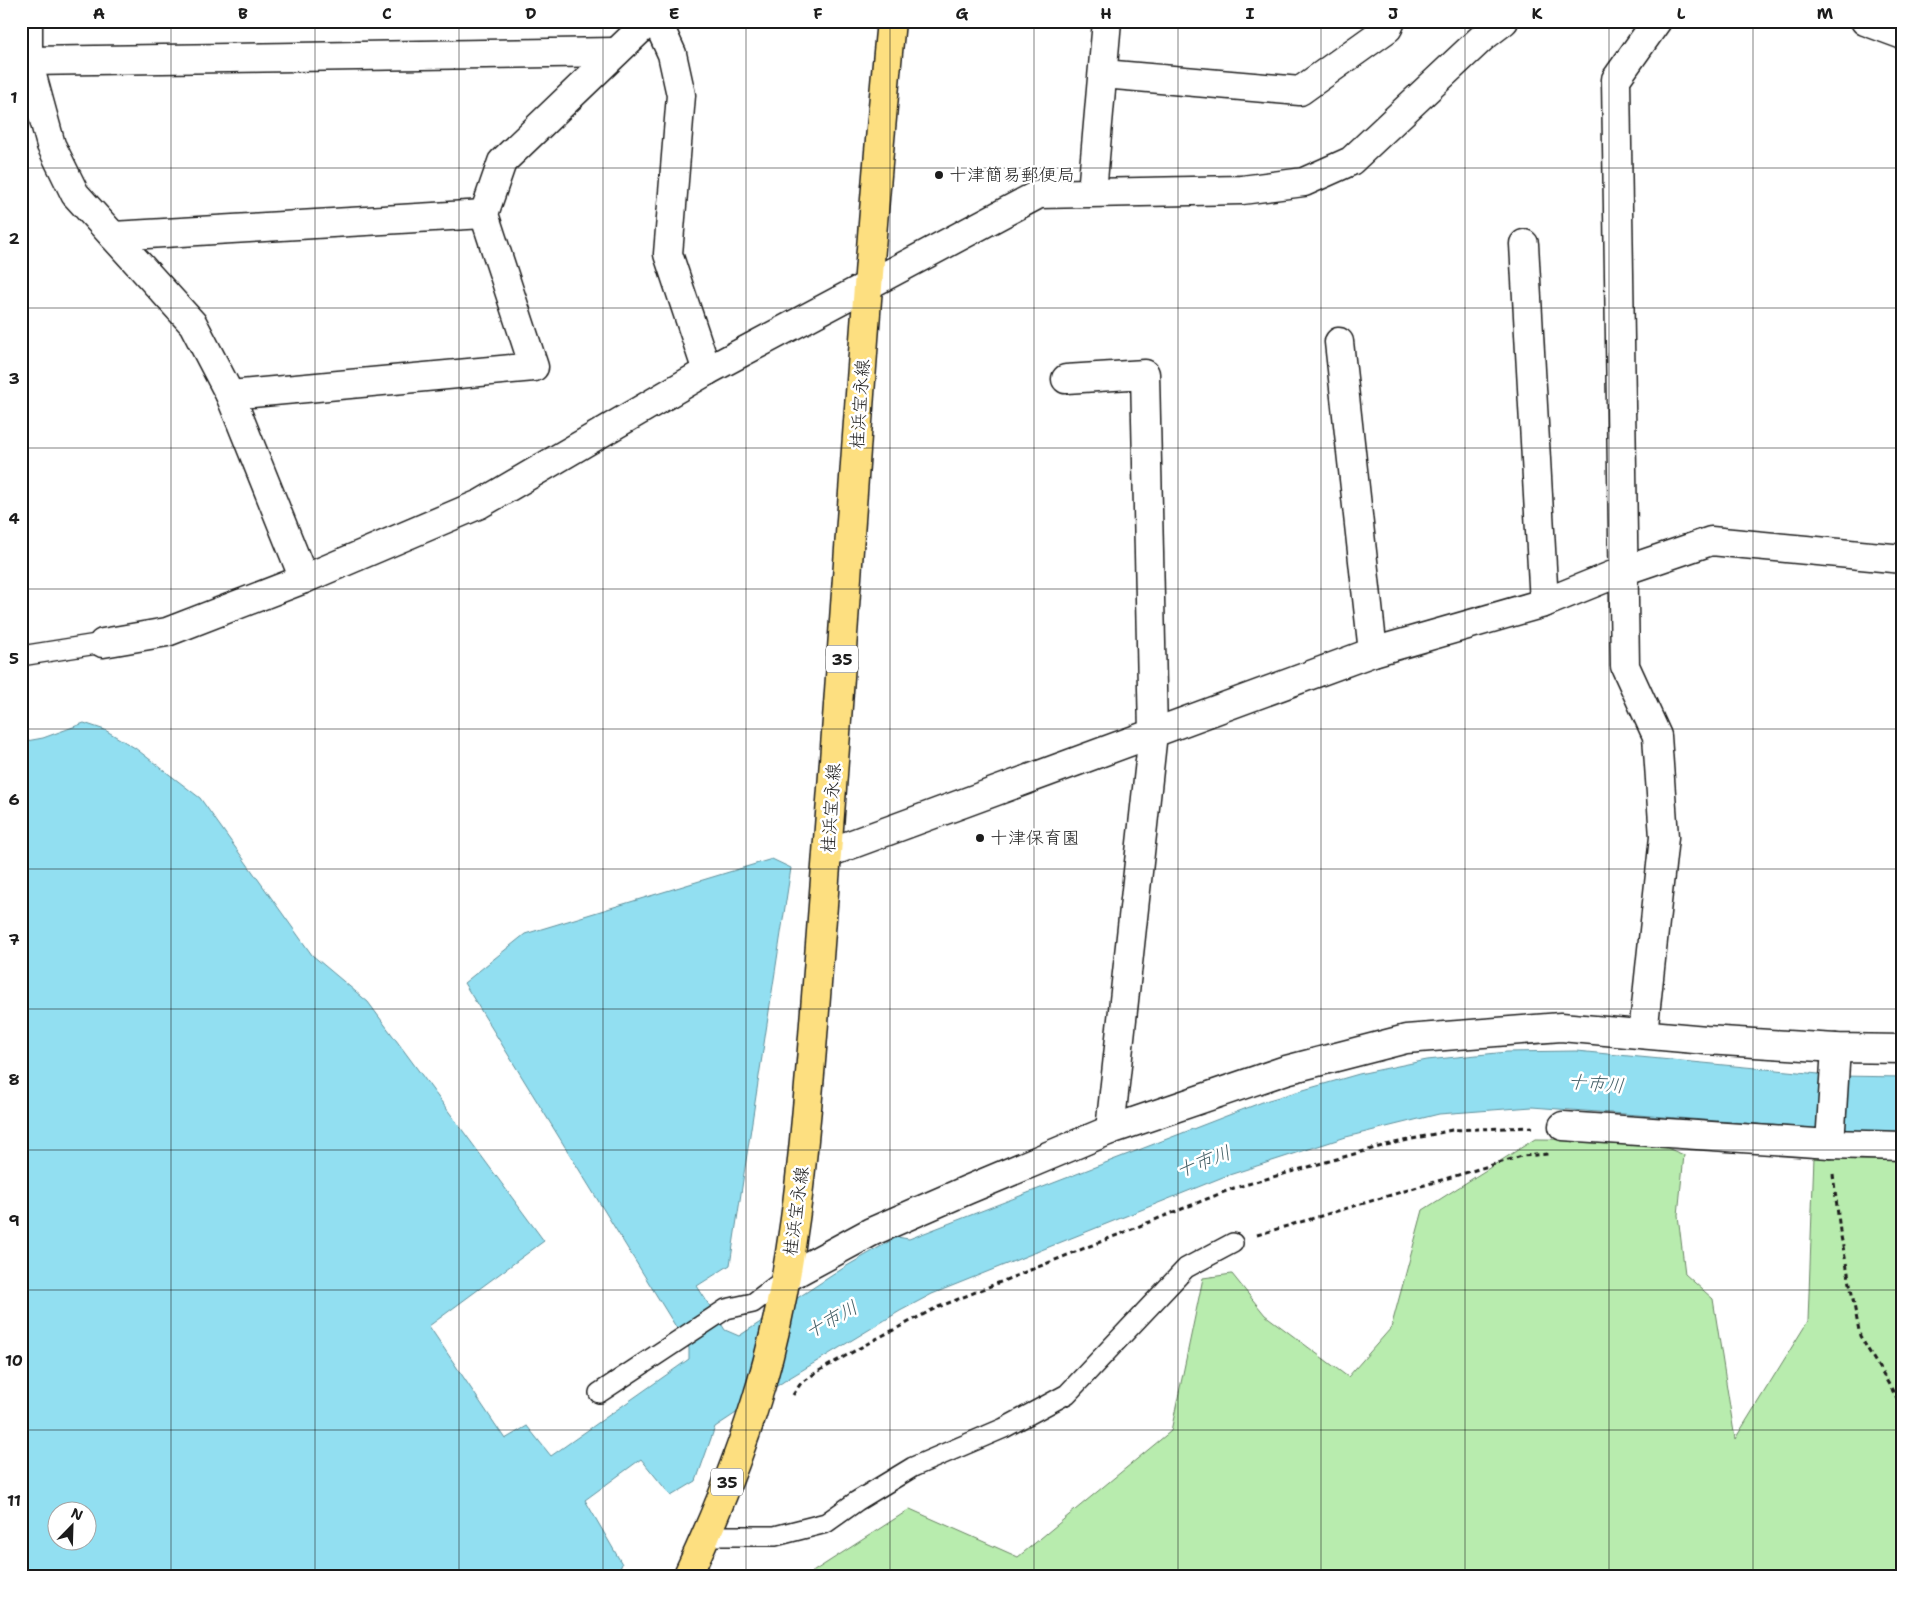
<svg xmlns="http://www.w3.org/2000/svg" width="1924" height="1598" viewBox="0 0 1924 1598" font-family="'Shantell Sans','Klee One',sans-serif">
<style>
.green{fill:#b8ecae;stroke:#6a8465}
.water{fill:#92dff1;stroke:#63919c;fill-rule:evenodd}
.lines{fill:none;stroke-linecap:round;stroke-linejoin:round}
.service-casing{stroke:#1c1c1c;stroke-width:22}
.minor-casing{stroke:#1c1c1c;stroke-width:31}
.tertiary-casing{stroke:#1c1c1c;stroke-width:31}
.primary-casing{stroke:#1c1c1c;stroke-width:31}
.path{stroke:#1c1c1c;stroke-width:3;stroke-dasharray:5 4;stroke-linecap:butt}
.service{stroke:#fff;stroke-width:19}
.minor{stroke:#fff;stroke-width:28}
.tertiary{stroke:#fff;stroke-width:28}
.primary{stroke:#fddf80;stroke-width:28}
.grid{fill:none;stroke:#1c1c1c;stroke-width:1;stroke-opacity:0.55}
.poi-dot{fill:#1c1c1c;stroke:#fff;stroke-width:2}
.labels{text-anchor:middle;stroke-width:5;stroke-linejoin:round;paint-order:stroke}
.shield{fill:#fff;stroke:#606060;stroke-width:1}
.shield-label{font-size:16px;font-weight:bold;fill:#1c1c1c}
.poi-label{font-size:18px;fill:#1c1c1c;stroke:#fff;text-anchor:start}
.street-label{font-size:18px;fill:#1c1c1c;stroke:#fff}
.water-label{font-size:19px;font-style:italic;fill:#456067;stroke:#fff}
.neatline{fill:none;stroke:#1c1c1c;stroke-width:2}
.grid-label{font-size:16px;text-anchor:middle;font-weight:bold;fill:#1c1c1c}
</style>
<rect width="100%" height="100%" fill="#fff"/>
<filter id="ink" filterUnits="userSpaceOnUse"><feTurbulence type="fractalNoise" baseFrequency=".02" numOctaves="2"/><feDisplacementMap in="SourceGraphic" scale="10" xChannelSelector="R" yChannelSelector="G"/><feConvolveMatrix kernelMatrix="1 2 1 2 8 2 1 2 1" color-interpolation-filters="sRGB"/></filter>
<g filter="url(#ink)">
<path class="green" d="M 1535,1139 L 1648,1140 L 1684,1155 L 1678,1215 L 1685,1274 L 1713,1299 L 1735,1439 L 1808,1321 L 1814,1156 L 1858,1160 L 1903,1160 L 1903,1577 L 809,1577 L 811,1573 L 910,1509 L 1018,1557 L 1171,1431 L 1203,1278 L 1232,1274 L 1265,1315 L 1348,1377 L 1391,1328 L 1423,1210 Z"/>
<path class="water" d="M 84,723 L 105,730 L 135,748 L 200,798 L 312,955 L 368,1002 L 544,1241 L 429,1326 L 505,1439 L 527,1426 L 551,1456 L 689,1359 L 689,1348 L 464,983 L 525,934 L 772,859 L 791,868 L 730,1265 L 697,1286 L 725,1330 L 739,1336 L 845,1267 L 897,1237 L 909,1239 L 1265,1101 L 1359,1074 L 1427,1060 L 1507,1052 L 1576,1051 L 1840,1076 L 1903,1077 L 1903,1132 L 1836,1130 L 1532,1107 L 1439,1114 L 1346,1137 L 1223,1177 L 932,1294 L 900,1311 L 786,1380 L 715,1427 L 696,1481 L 671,1496 L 641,1459 L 585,1500 L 622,1564 L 616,1577 L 21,1577 L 21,742 L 43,738 ZM 58,1510 L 88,1510 L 88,1540 L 58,1540 Z"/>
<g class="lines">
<g class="service-casing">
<g id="service">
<path d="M 21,656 L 103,643"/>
<path d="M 599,1393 L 726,1309 L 753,1303 L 786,1278"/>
<path d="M 706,1536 L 775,1536 L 826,1523 L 857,1501 L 913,1467 L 1004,1428 L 1067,1394 L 1186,1268 L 1233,1243"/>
</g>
</g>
<g class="minor-casing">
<g id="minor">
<path d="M 28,21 L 28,61 L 51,145 L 75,194 L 193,324 L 230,395 L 304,579"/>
<path d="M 657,21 L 672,54 L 681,95 L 668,254 L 707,371"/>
<path d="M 1865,21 L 1903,35"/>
<path d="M 28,61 L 616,52"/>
<path d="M 1103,74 L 1300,91 L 1388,28 L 1391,21"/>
<path d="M 1092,192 L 1107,21"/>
<path d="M 113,236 L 484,214"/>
<path d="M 1524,244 L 1544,603"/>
<path d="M 1339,342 L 1373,652"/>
<path d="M 1066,379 L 1145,374 L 1153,733 L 1110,1130"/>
<path d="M 230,395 L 534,367 L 484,214 L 502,162 L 649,21"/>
<path d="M 103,643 L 167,632 L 304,579 L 480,504 L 707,371 L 1039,194 L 1242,190 L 1304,182 L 1351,161 L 1483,37 L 1504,21"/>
<path d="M 1643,1034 L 1664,837 L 1657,736 L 1625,666 L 1616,79 L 1657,21"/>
<path d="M 1563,1126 L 1830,1144 L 1903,1146"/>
<path d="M 1830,1144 L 1836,1048"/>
<path d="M 786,1278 L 871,1232 L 967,1190 L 1110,1130 L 1286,1070 L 1406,1039 L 1561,1027 L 1706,1040 L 1836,1048 L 1903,1049"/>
</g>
</g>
<g class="tertiary-casing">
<path id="tertiary" d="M 828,853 L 1373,652 L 1544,603 L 1623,571 L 1711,541 L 1903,559"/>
</g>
<g class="primary-casing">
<path id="primary" d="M 687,1577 C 716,1515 742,1450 761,1385 C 793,1275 803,1162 812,1049 C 819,962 826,875 832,788 C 851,532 866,276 891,21"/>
</g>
<g class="path">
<path d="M 1833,1174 L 1840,1231 L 1860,1336 L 1903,1408"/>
<path d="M 1257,1235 L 1522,1156 L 1549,1154"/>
<path d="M 793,1395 L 801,1383 L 817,1372 L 874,1340 L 936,1308 L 1234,1188 L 1386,1145 L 1452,1130 L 1532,1127"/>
</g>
<use href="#service" class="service"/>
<use href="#minor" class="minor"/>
<use href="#tertiary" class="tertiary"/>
<use href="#primary" class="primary"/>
</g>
</g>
<path class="grid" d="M 171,21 L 171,1577M 315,21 L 315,1577M 459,21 L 459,1577M 603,21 L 603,1577M 746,21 L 746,1577M 890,21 L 890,1577M 1034,21 L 1034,1577M 1178,21 L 1178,1577M 1321,21 L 1321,1577M 1465,21 L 1465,1577M 1609,21 L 1609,1577M 1753,21 L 1753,1577M 21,168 L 1903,168M 21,308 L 1903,308M 21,448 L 1903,448M 21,589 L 1903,589M 21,729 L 1903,729M 21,869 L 1903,869M 21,1009 L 1903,1009M 21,1150 L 1903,1150M 21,1290 L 1903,1290M 21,1430 L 1903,1430"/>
<g class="poi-dot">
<circle cx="939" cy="175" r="5"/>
<circle cx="980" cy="838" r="5"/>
</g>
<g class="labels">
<g class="shield">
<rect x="826" y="645.5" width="32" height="27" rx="4"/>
<rect x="711" y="1468.5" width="32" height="27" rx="4"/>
</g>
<g class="shield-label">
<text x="842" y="665">35</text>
<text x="727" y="1488">35</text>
</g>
<g class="poi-label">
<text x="949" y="181">十津簡易郵便局</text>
<text x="990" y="844">十津保育園</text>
</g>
<g class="street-label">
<text transform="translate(860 404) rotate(-86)" y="6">桂浜宝永線</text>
<text transform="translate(831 808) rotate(-86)" y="6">桂浜宝永線</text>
<text transform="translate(796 1211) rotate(-82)" y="6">桂浜宝永線</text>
</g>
<g class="water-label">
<text transform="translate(1596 1083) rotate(5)" y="7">十市川</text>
<text transform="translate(1203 1161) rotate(-21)" y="7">十市川</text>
<text transform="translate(831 1319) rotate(-29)" y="7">十市川</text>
</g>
</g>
<rect width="1924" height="1598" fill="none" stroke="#fff" stroke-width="55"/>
<g transform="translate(72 1526) rotate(23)"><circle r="24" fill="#ffffff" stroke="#a4a4a4"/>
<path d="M0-4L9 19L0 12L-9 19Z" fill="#1c1c1c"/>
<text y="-8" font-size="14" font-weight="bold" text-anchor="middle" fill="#1c1c1c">N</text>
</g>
<rect x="28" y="28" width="1868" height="1542" class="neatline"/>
<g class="grid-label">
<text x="99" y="19">A</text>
<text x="243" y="19">B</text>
<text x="387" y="19">C</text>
<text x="531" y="19">D</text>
<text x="674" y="19">E</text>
<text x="818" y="19">F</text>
<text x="962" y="19">G</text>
<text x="1106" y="19">H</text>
<text x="1250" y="19">I</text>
<text x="1393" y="19">J</text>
<text x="1537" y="19">K</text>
<text x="1681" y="19">L</text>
<text x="1825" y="19">M</text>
<text x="14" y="103">1</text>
<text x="14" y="244">2</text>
<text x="14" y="384">3</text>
<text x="14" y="524">4</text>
<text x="14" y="664">5</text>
<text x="14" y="805">6</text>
<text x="14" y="945">7</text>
<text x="14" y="1085">8</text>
<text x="14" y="1226">9</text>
<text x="14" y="1366">10</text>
<text x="14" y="1506">11</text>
</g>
</svg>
